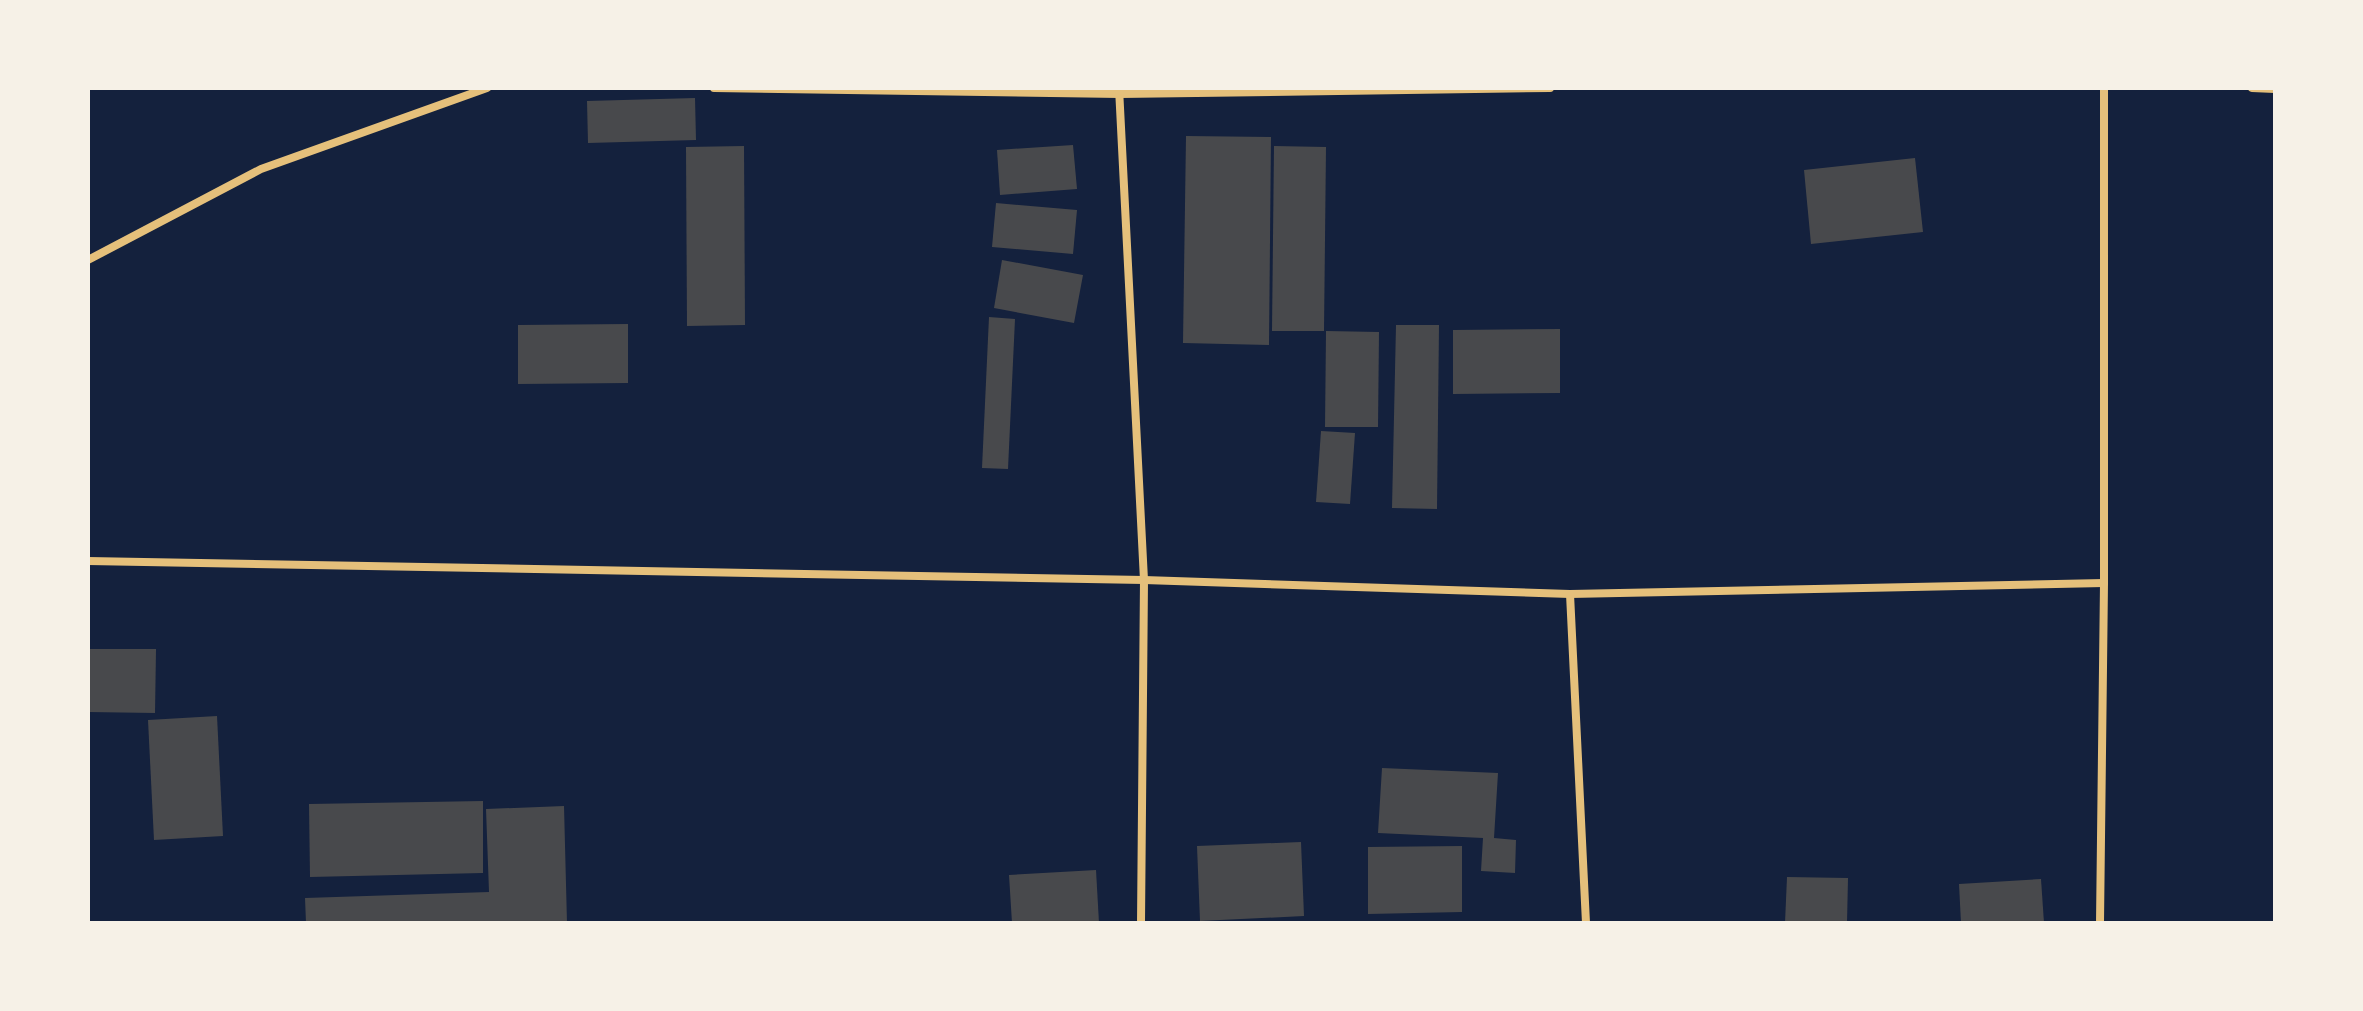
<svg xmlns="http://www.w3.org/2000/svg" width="2363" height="1011" viewBox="0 0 2363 1011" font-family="'PT Serif',serif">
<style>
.building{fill:#48494c}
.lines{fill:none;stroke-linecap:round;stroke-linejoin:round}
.minor{stroke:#e5c07b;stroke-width:8}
</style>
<rect width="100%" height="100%" fill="#14213d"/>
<g class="building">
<path d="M 695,98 L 696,140 L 588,143 L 587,101 Z"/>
<path d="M 1186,136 L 1271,137 L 1269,345 L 1183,343 Z"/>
<path d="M 1073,145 L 1077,189 L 1000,195 L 997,150 Z"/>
<path d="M 744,146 L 745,325 L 687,326 L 686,147 Z"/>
<path d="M 1274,146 L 1326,147 L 1324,331 L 1272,331 Z"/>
<path d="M 1915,158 L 1923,232 L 1811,244 L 1804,170 Z"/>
<path d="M 996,203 L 1077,210 L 1073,254 L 992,247 Z"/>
<path d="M 1002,260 L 1083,275 L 1074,323 L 994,308 Z"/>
<path d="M 989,317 L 1015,319 L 1008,469 L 982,468 Z"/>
<path d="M 628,324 L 628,383 L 518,384 L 518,325 Z"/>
<path d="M 1396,325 L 1439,325 L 1437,509 L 1392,508 Z"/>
<path d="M 1560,329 L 1560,393 L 1453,394 L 1453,330 Z"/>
<path d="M 1326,331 L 1379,332 L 1378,427 L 1325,427 Z"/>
<path d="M 1321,431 L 1355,433 L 1350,504 L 1316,502 Z"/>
<path d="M 88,649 L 156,649 L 155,713 L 88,712 Z"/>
<path d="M 217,716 L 223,836 L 154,840 L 148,720 Z"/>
<path d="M 1382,768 L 1498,773 L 1494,838 L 1516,840 L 1515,873 L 1481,871 L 1483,838 L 1378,833 Z"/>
<path d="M 483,801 L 483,873 L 310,877 L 309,804 Z"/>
<path d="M 564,806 L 567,923 L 306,923 L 305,898 L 489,892 L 486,809 Z"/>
<path d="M 1301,842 L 1304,916 L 1200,921 L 1197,846 Z"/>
<path d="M 1462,846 L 1462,912 L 1368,914 L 1368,847 Z"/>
<path d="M 1096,870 L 1099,923 L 1012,923 L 1009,875 Z"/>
<path d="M 1787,877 L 1848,878 L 1847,923 L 1785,923 Z"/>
<path d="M 2041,879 L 2044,923 L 1961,923 L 1959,884 Z"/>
</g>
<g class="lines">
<g class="minor">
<path d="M 714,88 L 1120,94 L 1550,88"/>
<path d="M 1119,88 L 1144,580 L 1141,923"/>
<path d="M 2252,88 L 2275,89"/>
<path d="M 88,260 L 261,169 L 487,88"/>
<path d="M 88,561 L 1144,580 L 1570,594 L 2104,583"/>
<path d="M 1570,594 L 1586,923"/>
<path d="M 2100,923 L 2104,583 L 2104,88"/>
</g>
</g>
<rect width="2363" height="1011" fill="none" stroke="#f6f1e7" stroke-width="180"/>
</svg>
